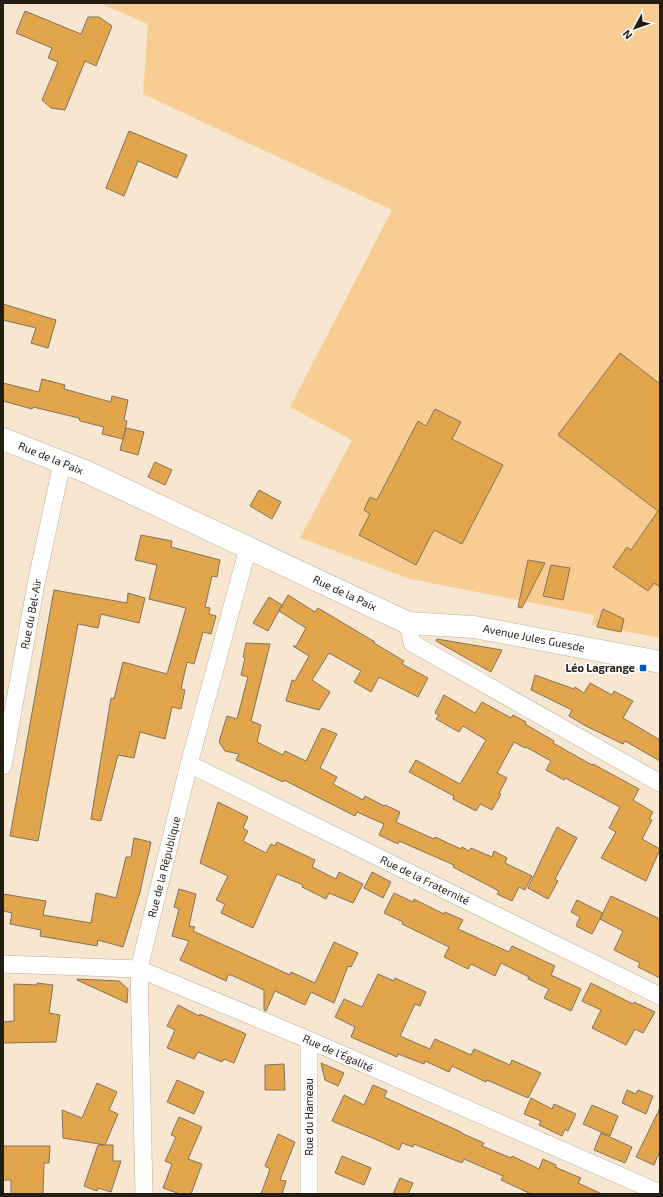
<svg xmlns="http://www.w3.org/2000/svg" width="663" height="1197" viewBox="0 0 663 1197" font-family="'Exo 2',sans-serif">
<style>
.green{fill:#f7cd94}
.building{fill:#e2a54b;stroke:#81725d}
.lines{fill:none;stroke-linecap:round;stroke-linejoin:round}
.minor-casing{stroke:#bead98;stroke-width:18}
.tertiary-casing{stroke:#bead98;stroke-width:23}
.minor{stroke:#fff;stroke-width:17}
.tertiary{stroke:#fff;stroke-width:22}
.poi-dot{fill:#005cc4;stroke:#fff;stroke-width:1.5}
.labels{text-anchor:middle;stroke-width:3.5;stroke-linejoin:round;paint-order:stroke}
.street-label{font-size:11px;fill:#221c13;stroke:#fff}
.poi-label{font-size:11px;font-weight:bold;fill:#221c13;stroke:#fff;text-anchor:end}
</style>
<rect width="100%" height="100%" fill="#f8e7d0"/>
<path class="green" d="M 99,3 L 660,3 L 660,638 L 592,625 L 594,615 L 410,579 L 300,538 L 352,440 L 290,407 L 392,210 L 143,94 L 148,24 Z"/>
<g class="building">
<path d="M 25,11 L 81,34 L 88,17 L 99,17 L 112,26 L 96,66 L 85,61 L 65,110 L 51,108 L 42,100 L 58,62 L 48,58 L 52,48 L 16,33 Z"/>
<path d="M 129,131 L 187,155 L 177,178 L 138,161 L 124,196 L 106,188 Z"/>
<path d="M 3,304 L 56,320 L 48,348 L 31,343 L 36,328 L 3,320 Z"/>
<path d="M 620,353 L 660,384 L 660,587 L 654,583 L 648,591 L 613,567 L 627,547 L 631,550 L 658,511 L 558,435 Z"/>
<path d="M 42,379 L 65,385 L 64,389 L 111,402 L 112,396 L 128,400 L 124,420 L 127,421 L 123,439 L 102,434 L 104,427 L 80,421 L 79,418 L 33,407 L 32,409 L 3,401 L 3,383 L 39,392 Z"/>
<path d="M 435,409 L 461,422 L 452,439 L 503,465 L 462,544 L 434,530 L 416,565 L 359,535 L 370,514 L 364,510 L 370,497 L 377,500 L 418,421 L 426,426 Z"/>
<path d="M 126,428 L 144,432 L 138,455 L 120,450 Z"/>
<path d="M 155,462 L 172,470 L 165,485 L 148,477 Z"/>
<path d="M 259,490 L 281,502 L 272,519 L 250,506 Z"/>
<path d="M 141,535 L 172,541 L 171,547 L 220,560 L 217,577 L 212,576 L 205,607 L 210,608 L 209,614 L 216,616 L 211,634 L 203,632 L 194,664 L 187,662 L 181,689 L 185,690 L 181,709 L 172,707 L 165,739 L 140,732 L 134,758 L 118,755 L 101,821 L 91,819 L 111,698 L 114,699 L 123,662 L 167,674 L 186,608 L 149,599 L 157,565 L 135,560 Z"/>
<path d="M 528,560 L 545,563 L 522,608 L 518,607 Z"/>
<path d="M 551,565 L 570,568 L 563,600 L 543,596 Z"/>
<path d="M 54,590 L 127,603 L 128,593 L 145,598 L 139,623 L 101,614 L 98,628 L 78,624 L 38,841 L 10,836 Z"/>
<path d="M 288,595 L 315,612 L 318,608 L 375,642 L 374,643 L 404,661 L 402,664 L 428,678 L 418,697 L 379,677 L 371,692 L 354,682 L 361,671 L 329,653 L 312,680 L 330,692 L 319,710 L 286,701 L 292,680 L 295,681 L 309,656 L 293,646 L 296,646 L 306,628 L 279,611 Z"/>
<path d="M 269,597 L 282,605 L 268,631 L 253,623 Z"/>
<path d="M 603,609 L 624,619 L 621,632 L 597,627 Z"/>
<path d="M 437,639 L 502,650 L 491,672 L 436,641 Z"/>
<path d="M 246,643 L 270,644 L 251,721 L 261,725 L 257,742 L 283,755 L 285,751 L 306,761 L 322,728 L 337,734 L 320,768 L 337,777 L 333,784 L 363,800 L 365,796 L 384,806 L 385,805 L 400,812 L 396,822 L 434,839 L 435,837 L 461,849 L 462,847 L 469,851 L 471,848 L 492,857 L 494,851 L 507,858 L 505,863 L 532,876 L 525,890 L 519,887 L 512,901 L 497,894 L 499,891 L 453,867 L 454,865 L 399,841 L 398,844 L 379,835 L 384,824 L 357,812 L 355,816 L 284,780 L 283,782 L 236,760 L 239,754 L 225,751 L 219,742 L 227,716 L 237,719 L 248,677 L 241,675 L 245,658 L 243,657 Z"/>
<path d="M 535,675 L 574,689 L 575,687 L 584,693 L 590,683 L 612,695 L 614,691 L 633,701 L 623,718 L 660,740 L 660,761 L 625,741 L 623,744 L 586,726 L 569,716 L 572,710 L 531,690 Z"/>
<path d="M 444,695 L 475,713 L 482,702 L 511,718 L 513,715 L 526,722 L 525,724 L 554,741 L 553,743 L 592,765 L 593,764 L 639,789 L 633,800 L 653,812 L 649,819 L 652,820 L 642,839 L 660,849 L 646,881 L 601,858 L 616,832 L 609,828 L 620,807 L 565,778 L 564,780 L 546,770 L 551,761 L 526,747 L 525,748 L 514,742 L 497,773 L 507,778 L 499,793 L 501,794 L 492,810 L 480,804 L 476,811 L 453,799 L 454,796 L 409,772 L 416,760 L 460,784 L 486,740 L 463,726 L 459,732 L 436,719 L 439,715 L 435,713 Z"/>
<path d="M 218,802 L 248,817 L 243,828 L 248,831 L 243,841 L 266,853 L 271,844 L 275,846 L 277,842 L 315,860 L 312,867 L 336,879 L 339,872 L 363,884 L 353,903 L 329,893 L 326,899 L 302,887 L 303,885 L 277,874 L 253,928 L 221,913 L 225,904 L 216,900 L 228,876 L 200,863 Z"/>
<path d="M 557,827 L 577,838 L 555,879 L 558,881 L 548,899 L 528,888 Z"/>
<path d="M 134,838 L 151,842 L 140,892 L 123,947 L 98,940 L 97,946 L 40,936 L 41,930 L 10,924 L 12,913 L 3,911 L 3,894 L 46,901 L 43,915 L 91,923 L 96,893 L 116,898 L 126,857 L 131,857 Z"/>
<path d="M 372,872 L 391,882 L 383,898 L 364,888 Z"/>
<path d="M 179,889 L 196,894 L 189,926 L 195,927 L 193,931 L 290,975 L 291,972 L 315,983 L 334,942 L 358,953 L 351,967 L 348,966 L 334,1003 L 311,992 L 305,1005 L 275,991 L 266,1011 L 264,1010 L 264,990 L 231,975 L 228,975 L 226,981 L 180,960 L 189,941 L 172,936 L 179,909 L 174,907 Z"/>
<path d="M 394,893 L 413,902 L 414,899 L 444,914 L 445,912 L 463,920 L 458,929 L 509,952 L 512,946 L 555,966 L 551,975 L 581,989 L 571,1011 L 544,998 L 549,989 L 528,979 L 529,977 L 501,963 L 495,976 L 471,964 L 468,969 L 444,957 L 449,947 L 402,924 L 403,922 L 384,913 Z"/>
<path d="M 611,896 L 660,919 L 660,978 L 638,967 L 640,963 L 614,950 L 623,931 L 600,919 Z"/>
<path d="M 577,900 L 603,913 L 592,934 L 576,926 L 580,917 L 571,912 Z"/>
<path d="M 378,974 L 394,981 L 395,978 L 426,992 L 420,1006 L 415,1004 L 400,1036 L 430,1049 L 435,1039 L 471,1055 L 474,1049 L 510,1065 L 512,1060 L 541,1073 L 528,1098 L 487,1080 L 486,1082 L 452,1066 L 449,1072 L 425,1061 L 424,1064 L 398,1054 L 397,1057 L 351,1037 L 355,1027 L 335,1017 L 344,999 L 362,1007 Z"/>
<path d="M 77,979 L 119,981 L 128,989 L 127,1003 L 77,980 Z"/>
<path d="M 37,983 L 53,985 L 49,1013 L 60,1015 L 56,1042 L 3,1043 L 3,1022 L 14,1021 L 14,984 L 37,985 Z"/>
<path d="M 591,983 L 633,1004 L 634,1002 L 655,1012 L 643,1033 L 635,1029 L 626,1045 L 592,1028 L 601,1010 L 582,1001 Z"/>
<path d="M 178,1005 L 199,1016 L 200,1014 L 246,1034 L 234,1063 L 224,1059 L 222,1062 L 198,1052 L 194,1059 L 167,1048 L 175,1030 L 167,1026 Z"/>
<path d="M 321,1063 L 344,1073 L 338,1086 L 325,1080 Z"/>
<path d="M 284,1064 L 285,1090 L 265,1090 L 265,1065 Z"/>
<path d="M 177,1080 L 204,1092 L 194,1114 L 167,1102 Z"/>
<path d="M 97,1083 L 117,1092 L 109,1110 L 118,1114 L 105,1145 L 63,1138 L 62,1110 L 82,1118 Z"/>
<path d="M 373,1085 L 387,1091 L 384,1097 L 461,1132 L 461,1133 L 484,1143 L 482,1146 L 511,1158 L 512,1156 L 539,1169 L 543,1159 L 556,1165 L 555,1167 L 581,1178 L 578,1183 L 602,1194 L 531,1194 L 501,1180 L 503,1176 L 464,1159 L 462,1163 L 414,1144 L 413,1147 L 402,1143 L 399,1150 L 375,1139 L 332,1121 L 344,1095 L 364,1105 Z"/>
<path d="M 627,1090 L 636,1094 L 638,1090 L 653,1096 L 646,1114 L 622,1103 Z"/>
<path d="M 531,1098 L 552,1109 L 554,1104 L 576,1114 L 568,1131 L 565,1129 L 562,1136 L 539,1125 L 541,1121 L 524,1114 Z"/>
<path d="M 592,1105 L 618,1116 L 610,1136 L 583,1124 Z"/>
<path d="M 660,1108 L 660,1151 L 654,1165 L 636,1157 Z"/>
<path d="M 179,1117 L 202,1127 L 188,1159 L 202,1164 L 191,1194 L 180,1194 L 163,1188 L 172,1164 L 165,1161 L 176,1137 L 171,1135 Z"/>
<path d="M 601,1133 L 632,1147 L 625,1163 L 594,1150 Z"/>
<path d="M 278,1134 L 295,1142 L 280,1180 L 286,1181 L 282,1194 L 261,1194 L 270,1169 L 265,1166 Z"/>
<path d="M 98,1145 L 113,1145 L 113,1161 L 121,1161 L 111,1192 L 98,1188 L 97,1191 L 84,1186 Z"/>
<path d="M 3,1146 L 50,1146 L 49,1163 L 44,1163 L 43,1194 L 11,1194 L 11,1180 L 3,1180 Z"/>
<path d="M 342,1156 L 371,1168 L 364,1185 L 335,1173 Z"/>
<path d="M 400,1178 L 413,1183 L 408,1194 L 393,1194 Z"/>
</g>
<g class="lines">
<g class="minor-casing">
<g id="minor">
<path d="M 408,623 L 412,643 L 660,783"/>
<path d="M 189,764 L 660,996"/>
<path d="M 3,766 L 36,584 L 62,463"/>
<path d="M 3,964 L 139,969 L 309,1040 L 660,1193"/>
<path d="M 309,1040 L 309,1194"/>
<path d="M 144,1194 L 139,969 L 189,764 L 248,548"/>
</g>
</g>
<g class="tertiary-casing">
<path id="tertiary" d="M 3,439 L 87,472 L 408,623 L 474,627 L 660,662"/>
</g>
<use href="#minor" class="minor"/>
<use href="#tertiary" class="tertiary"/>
</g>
<rect class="poi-dot" x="639" y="664" width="8" height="8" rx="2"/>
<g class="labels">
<g class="street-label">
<text transform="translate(51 458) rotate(22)" y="4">Rue de la Paix</text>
<text transform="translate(345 593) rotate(25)" y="4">Rue de la Paix</text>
<text transform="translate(31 614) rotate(-79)" y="4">Rue du Bel-Air</text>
<text transform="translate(534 638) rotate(11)" y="4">Avenue Jules Guesde</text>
<text transform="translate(164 867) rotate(-76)" y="4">Rue de la République</text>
<text transform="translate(425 880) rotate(26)" y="4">Rue de la Fraternité</text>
<text transform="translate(338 1053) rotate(24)" y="4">Rue de l'Égalité</text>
<text transform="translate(309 1117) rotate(-90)" y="4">Rue du Hameau</text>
</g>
<g class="poi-label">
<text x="635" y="672">Léo Lagrange</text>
</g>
</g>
<rect width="663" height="1197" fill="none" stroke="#221c13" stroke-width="8"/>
<g transform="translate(635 28) rotate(229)" stroke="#ffffff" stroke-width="3" paint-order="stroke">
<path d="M0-3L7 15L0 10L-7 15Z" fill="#221c13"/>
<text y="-6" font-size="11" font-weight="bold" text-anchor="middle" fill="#221c13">N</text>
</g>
</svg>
